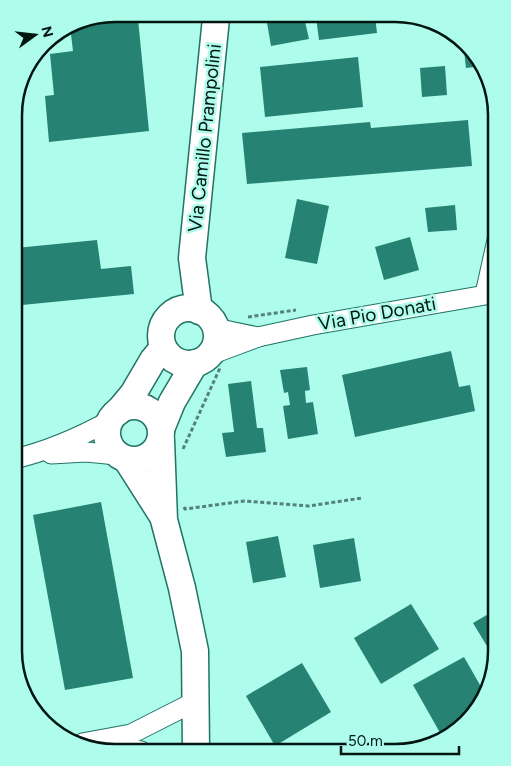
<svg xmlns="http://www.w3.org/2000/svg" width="511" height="766" viewBox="0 0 511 766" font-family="Figtree,sans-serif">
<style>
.building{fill:#268273}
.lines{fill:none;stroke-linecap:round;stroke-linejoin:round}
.street-casing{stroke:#207365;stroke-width:21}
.secondary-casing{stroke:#207365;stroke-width:29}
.path{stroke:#538278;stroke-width:3;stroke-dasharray:4 2.5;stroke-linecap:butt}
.street{stroke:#fff;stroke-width:19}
.secondary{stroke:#fff;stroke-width:26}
.labels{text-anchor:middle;stroke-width:5;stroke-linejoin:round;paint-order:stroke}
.street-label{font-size:19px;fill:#011511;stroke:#aefceb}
.rim{fill:none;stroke:#011511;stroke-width:2.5}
</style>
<rect width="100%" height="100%" fill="#aefceb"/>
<g class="building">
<path d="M 345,16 L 375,16 L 377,33 L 319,40 L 316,17 Z"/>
<path d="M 266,17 L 304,17 L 309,39 L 271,46 Z"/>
<path d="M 83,19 L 138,19 L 149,131 L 49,142 L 45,96 L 54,95 L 50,54 L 73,51 L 70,26 Z"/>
<path d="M 468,49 L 482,66 L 466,68 L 464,50 Z"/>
<path d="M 358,57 L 363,107 L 265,117 L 260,67 Z"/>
<path d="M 445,66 L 447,95 L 422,97 L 420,68 Z"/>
<path d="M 468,120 L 472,166 L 247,184 L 242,133 L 370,122 L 371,128 Z"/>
<path d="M 297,199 L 329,206 L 317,264 L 285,258 Z"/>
<path d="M 455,205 L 457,230 L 428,232 L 425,208 Z"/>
<path d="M 410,237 L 419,270 L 384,280 L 375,247 Z"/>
<path d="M 97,240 L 101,269 L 131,266 L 134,294 L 22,305 L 16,248 Z"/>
<path d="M 451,351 L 459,387 L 470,385 L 475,411 L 355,437 L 342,375 Z"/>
<path d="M 307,367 L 310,390 L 305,391 L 306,403 L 313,402 L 318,434 L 288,439 L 283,406 L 290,405 L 288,392 L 284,393 L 280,370 Z"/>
<path d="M 251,381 L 257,428 L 263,428 L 266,452 L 226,457 L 222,433 L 234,432 L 228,384 Z"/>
<path d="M 101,502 L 133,678 L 65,690 L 33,515 Z"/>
<path d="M 278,536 L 286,577 L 253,583 L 246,542 Z"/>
<path d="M 354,538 L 361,581 L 320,588 L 313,545 Z"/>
<path d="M 411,604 L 439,649 L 381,684 L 354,638 Z"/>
<path d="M 497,609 L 497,657 L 496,661 L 473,623 Z"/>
<path d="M 14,618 L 29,694 L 25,694 L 22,690 L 14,650 Z"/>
<path d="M 464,657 L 484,692 L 476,712 L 443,738 L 413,685 Z"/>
<path d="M 302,663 L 331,712 L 275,746 L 246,696 Z"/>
<path d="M 350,744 L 354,752 L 336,752 Z"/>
</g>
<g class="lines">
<g class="street-casing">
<g id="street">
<path d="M 485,294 L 497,240"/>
<path d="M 215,328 L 258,337"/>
<path d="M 210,355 L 258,337 L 313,325 L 497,293"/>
<path d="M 51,454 L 86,452 L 117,455"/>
<path d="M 14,459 C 48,451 80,437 111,420"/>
<path d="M 82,743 L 131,734 L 196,701"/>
<path d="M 124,751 L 134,750 L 141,751"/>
</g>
</g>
<g class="secondary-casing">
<g id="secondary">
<circle cx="189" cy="336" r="28"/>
<path d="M 199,311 L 192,258 L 216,18"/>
<circle cx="134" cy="433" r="27"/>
<path d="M 118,412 L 133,394 L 153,360 L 163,348"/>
<path d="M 161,429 L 172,402 L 195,363"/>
<path d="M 161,440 L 164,520 L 182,588 L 195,651 L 196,752"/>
<path d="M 127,460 L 162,515"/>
</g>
</g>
<g class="path">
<path d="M 248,317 L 296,310"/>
<path d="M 183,449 L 220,368"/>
<path d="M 184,507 L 185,509 L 244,501 L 309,506 L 362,498"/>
</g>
<use href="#street" class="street"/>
<use href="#secondary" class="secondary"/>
</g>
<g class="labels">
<g class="street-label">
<text transform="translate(204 138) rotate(-84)" y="7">Via Camillo Prampolini</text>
<text transform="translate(377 313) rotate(-10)" y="7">Via Pio Donati</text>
</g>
</g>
<path d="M0 0H511V766H0ZM115 22H395A93 93 0 0 1 488 115V651A93 93 0 0 1 395 744H115A93 93 0 0 1 22 651V115A93 93 0 0 1 115 22Z" fill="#aefceb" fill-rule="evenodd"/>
<path class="rim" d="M115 22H395A93 93 0 0 1 488 115V651A93 93 0 0 1 395 744H115A93 93 0 0 1 22 651V115A93 93 0 0 1 115 22Z"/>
<g transform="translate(35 35) rotate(75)" stroke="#aefceb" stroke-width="4" paint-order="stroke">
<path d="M0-4L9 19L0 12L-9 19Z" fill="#011511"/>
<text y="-8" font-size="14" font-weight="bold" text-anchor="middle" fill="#011511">N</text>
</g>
<path d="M341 746v8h118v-8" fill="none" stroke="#011511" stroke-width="2.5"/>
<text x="348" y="746" font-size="15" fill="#011511" stroke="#aefceb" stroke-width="4" paint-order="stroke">50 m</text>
</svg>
